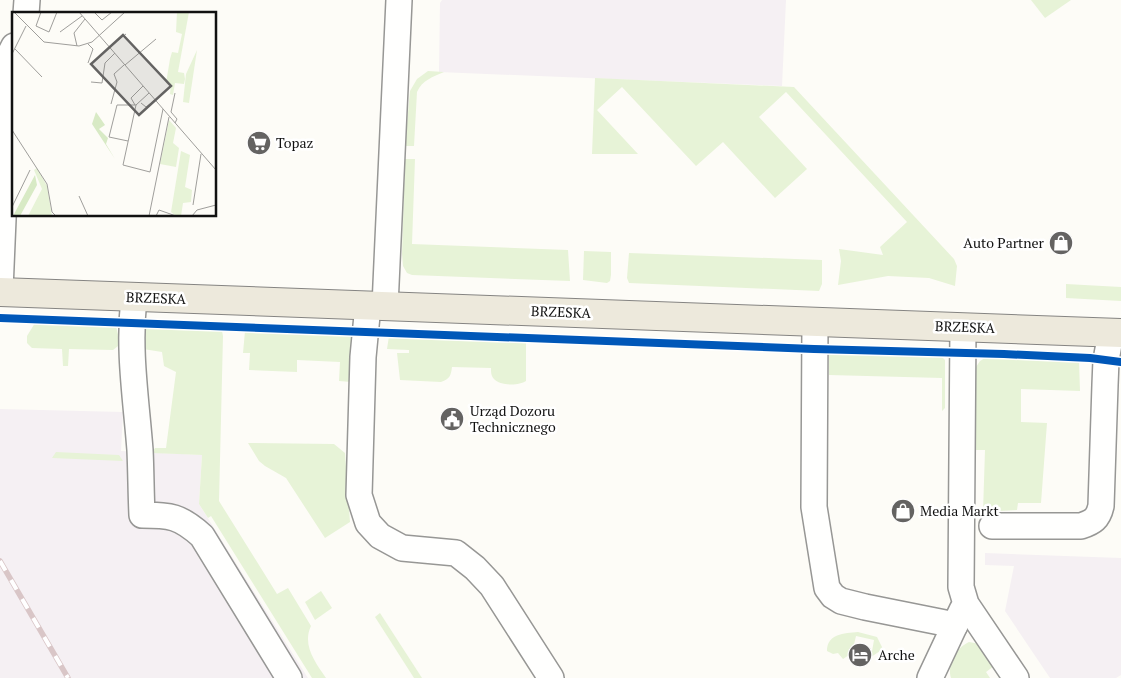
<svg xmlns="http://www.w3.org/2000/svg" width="1121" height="678" viewBox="0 0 1121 678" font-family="'PT Serif',serif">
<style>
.industrial{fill:#f5f0f3}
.green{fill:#e7f3d7}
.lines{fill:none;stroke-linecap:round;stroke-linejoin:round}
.minor-casing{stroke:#979795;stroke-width:28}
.major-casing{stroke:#858482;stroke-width:30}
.minor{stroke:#fffffe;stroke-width:25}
.major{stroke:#ede9dc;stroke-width:28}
.rail-casing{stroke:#d9c6c7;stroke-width:5.5}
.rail{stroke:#fff;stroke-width:4;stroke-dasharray:11;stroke-linecap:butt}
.cycleway-casing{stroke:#fff;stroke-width:11}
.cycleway{stroke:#0057b8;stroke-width:8}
.labels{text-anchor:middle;stroke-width:5;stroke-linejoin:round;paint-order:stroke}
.poi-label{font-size:14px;fill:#111;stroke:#fff;text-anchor:start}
.street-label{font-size:14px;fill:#111;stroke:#fff}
.inset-road{fill:none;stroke:#9f9e9b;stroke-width:1}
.view{fill:#646362;fill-opacity:0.15;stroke:#646362;stroke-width:2.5}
.inset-edge{fill:none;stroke:#111;stroke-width:2.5}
</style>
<rect width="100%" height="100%" fill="#fdfcf7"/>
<g class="industrial">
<path d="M 442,0 L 786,0 L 782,86 L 439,72 L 440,3 Z"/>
<path d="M 0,409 L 123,412 L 121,451 L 202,455 L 199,504 L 308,678 L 0,678 Z"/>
<path d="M 985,553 L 1121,558 L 1121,675 L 1116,678 L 1050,678 L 1005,611 L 1014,566 L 985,565 Z"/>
</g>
<g class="green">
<path d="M 1031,0 L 1071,0 L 1045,18 Z"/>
<path d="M 428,71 L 444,72 C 433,77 422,80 417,92 L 414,146 L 405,146 L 410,91 L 417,79 Z"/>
<path d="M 595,78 L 794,87 L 954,259 L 957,266 L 955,286 L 929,278 L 888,276 L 838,285 L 841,261 L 839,249 L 883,255 L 880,247 L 907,222 L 786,92 L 759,117 L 807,169 L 775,198 L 723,142 L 696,166 L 622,87 L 597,110 L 638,154 L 592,154 Z"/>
<path d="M 405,159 L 415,159 L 412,244 L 568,250 L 570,281 L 412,275 L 407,273 L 403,266 L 402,254 Z"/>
<path d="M 584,251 L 611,252 L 611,275 L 610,281 L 607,283 L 583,280 Z"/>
<path d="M 629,253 L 822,260 L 822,284 L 819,291 L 629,283 L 627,278 Z"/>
<path d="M 1066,284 L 1121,287 L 1121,301 L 1066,298 Z"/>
<path d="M 35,323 L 116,326 L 120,343 L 118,346 L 113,350 L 69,349 L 68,366 L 63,366 L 62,349 L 32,348 L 27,343 L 27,336 Z"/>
<path d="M 146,328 L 222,331 L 223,336 L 219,501 L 277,594 L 288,588 L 311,626 C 302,645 315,662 326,678 L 312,678 L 211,516 L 208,518 L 199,504 L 202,455 L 152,453 L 155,448 L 166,448 L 176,372 L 164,366 L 162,352 L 143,349 L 142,334 Z"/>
<path d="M 245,331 L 352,335 L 354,336 L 351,382 L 339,381 L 340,362 L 297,360 L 297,372 L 249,370 L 250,353 L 243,353 Z"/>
<path d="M 389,336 L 524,341 L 526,343 L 526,381 C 519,386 500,386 494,379 C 491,376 491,372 491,368 L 452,367 C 451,375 450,379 441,382 L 400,380 L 397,353 L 409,353 L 409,350 L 387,349 Z"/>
<path d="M 829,352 L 941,356 L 945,360 L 945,408 L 942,411 L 942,378 L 829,375 Z"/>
<path d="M 985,358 L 1079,361 L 1080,391 L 1021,389 L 1021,422 L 1047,423 L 1041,503 L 1018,503 L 1017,510 L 983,512 L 985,450 L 972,450 L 974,370 L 980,361 Z"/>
<path d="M 248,443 L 334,444 L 345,453 L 350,522 L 325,538 L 286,478 L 265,466 L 259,461 Z"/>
<path d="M 56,452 L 119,455 L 123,461 L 52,458 Z"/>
<path d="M 321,591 L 332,608 L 315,620 L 305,602 Z"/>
<path d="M 380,613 L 422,678 L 414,678 L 375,617 Z"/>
<path d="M 858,632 L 877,637 L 883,649 L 871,657 L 874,640 L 856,636 L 852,653 L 843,659 L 838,653 L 833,654 L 827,651 C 827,634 844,633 858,632 Z"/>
<path d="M 969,642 L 980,644 L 998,663 L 986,672 L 990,678 L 951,678 C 947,664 956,648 969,642 Z"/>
</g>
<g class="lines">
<g class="minor-casing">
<g id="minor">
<path d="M 26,14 L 27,0"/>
<path d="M 0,290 L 10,54 L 14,46"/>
<path d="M 134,298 C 128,350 136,398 140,450 C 141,472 141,494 142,515 C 170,515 180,516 202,536 L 289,678"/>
<path d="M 368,305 L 363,357 L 359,495 L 368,523 L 380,536 L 402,548 L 456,553 L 475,568 L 492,586 L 551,678"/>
<path d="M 385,306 L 399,0"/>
<path d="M 815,322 L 814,507 L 827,588 L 833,596 L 841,601 L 865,607 L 955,625"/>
<path d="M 963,327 L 961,587 L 966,604 L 1016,678"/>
<path d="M 992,526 L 1081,526 C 1093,522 1098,519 1101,506 L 1105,385 L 1106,360 L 1111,333"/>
<path d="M 930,678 L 962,610"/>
</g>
</g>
<g class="major-casing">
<path id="major" d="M 0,292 L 1121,333"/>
</g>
<use href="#minor" class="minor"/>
<use href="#major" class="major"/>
<g class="rail-casing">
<path id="rail" d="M 0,561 L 68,678"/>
</g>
<use href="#rail" class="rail"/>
<g class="cycleway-casing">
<path id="cycleway" d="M 0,318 L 814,349 L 1004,354 L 1090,358 L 1121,362"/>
</g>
<use href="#cycleway" class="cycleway"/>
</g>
<defs>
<g id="supermarket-disc" transform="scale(1.25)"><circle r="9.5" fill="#646362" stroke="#fff"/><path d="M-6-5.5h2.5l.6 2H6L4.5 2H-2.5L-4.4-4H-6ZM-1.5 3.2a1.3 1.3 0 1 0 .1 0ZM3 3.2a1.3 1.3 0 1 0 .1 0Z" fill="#fff"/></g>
<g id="shop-disc" transform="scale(1.25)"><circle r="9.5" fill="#646362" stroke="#fff"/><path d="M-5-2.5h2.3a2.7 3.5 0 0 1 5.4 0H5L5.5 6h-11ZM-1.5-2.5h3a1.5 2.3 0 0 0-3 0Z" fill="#fff"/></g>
<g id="civic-disc" transform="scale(1.25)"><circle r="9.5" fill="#646362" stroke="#fff"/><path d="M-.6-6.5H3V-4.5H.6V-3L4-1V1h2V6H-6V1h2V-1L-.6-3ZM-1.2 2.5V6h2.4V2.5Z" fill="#fff"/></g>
<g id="hotel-disc" transform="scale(1.25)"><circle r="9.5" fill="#646362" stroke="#fff"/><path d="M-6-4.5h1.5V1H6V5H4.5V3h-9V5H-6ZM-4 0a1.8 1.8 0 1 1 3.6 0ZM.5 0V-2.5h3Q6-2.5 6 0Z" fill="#fff"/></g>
</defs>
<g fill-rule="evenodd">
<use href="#supermarket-disc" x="259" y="143"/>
<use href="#shop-disc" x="1061" y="243"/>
<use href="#civic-disc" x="452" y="419"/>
<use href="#shop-disc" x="903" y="511"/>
<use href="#hotel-disc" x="860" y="655"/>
</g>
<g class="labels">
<g class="poi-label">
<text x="276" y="148">Topaz</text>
<text x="1044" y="248" text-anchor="end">Auto Partner</text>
<text x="470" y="416">Urząd Dozoru<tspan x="470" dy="16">Technicznego</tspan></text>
<text x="920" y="516">Media Markt</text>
<text x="878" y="660">Arche</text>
</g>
<g class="street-label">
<text transform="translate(156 298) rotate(2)" y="5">BRZESKA</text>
<text transform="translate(561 312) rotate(2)" y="5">BRZESKA</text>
<text transform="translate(965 327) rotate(2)" y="5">BRZESKA</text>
</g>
</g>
<g transform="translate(12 12)">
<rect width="204" height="204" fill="#fdfcf7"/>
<path d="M 165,0 L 177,0 L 166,60 L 172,61 L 173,67 L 172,72 L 163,71 L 161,83 L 158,82 L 159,72 L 154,71 L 158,47 L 160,40 L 166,41 L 170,22 L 164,20 ZM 185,38 L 177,91 L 171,90 L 174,62 ZM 157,108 L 164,116 L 161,131 L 167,136 L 164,155 L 148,152 ZM 169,139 L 178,143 L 173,175 L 180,178 L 179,190 L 171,191 L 169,204 L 164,204 L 159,200 ZM 25,156 L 35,174 L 40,204 L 16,204 L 30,177 L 22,158 Z" fill="#e7f3d7"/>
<path d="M 84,100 L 93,113 L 87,117 L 96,126 L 94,132 L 103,147 L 80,112 ZM 23,163 L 25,173 L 8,204 L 1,204 Z" fill="#d8eac5"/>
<path class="inset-road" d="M 2,0 L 32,30 L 67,34 L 80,30 L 113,0M 29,0 L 24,14 L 37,20 L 45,0M 67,0 L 204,158M 82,0 L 90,8 L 100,0M 48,20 L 70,4M 76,32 L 81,37 L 76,51M 65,34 L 62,21 L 73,7M 97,35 L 114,22M 3,37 L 30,65M 0,42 L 14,14M 113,53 L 144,27M 79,70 L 90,71 L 93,51 L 103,41M 129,91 L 134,95 L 143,88M 99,92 L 105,70 L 102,62 L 112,53M 123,93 L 119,86 L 131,74M 124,93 L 111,153 L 138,160 L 151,97M 163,111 L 165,107 L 159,100 L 163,81M 0,118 L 35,172 L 40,200 L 44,204M 116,129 L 97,125 L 105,93 L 124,93 L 137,81M 67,184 L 76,204M 181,193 L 189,142M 0,195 L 18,158M 137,204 L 157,105M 144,204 L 147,198 L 164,204M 180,204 L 185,198 L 204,193"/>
<path class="view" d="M 111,23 L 159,74 L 127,103 L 79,52 Z"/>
<rect width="204" height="204" class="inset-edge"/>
</g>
</svg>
